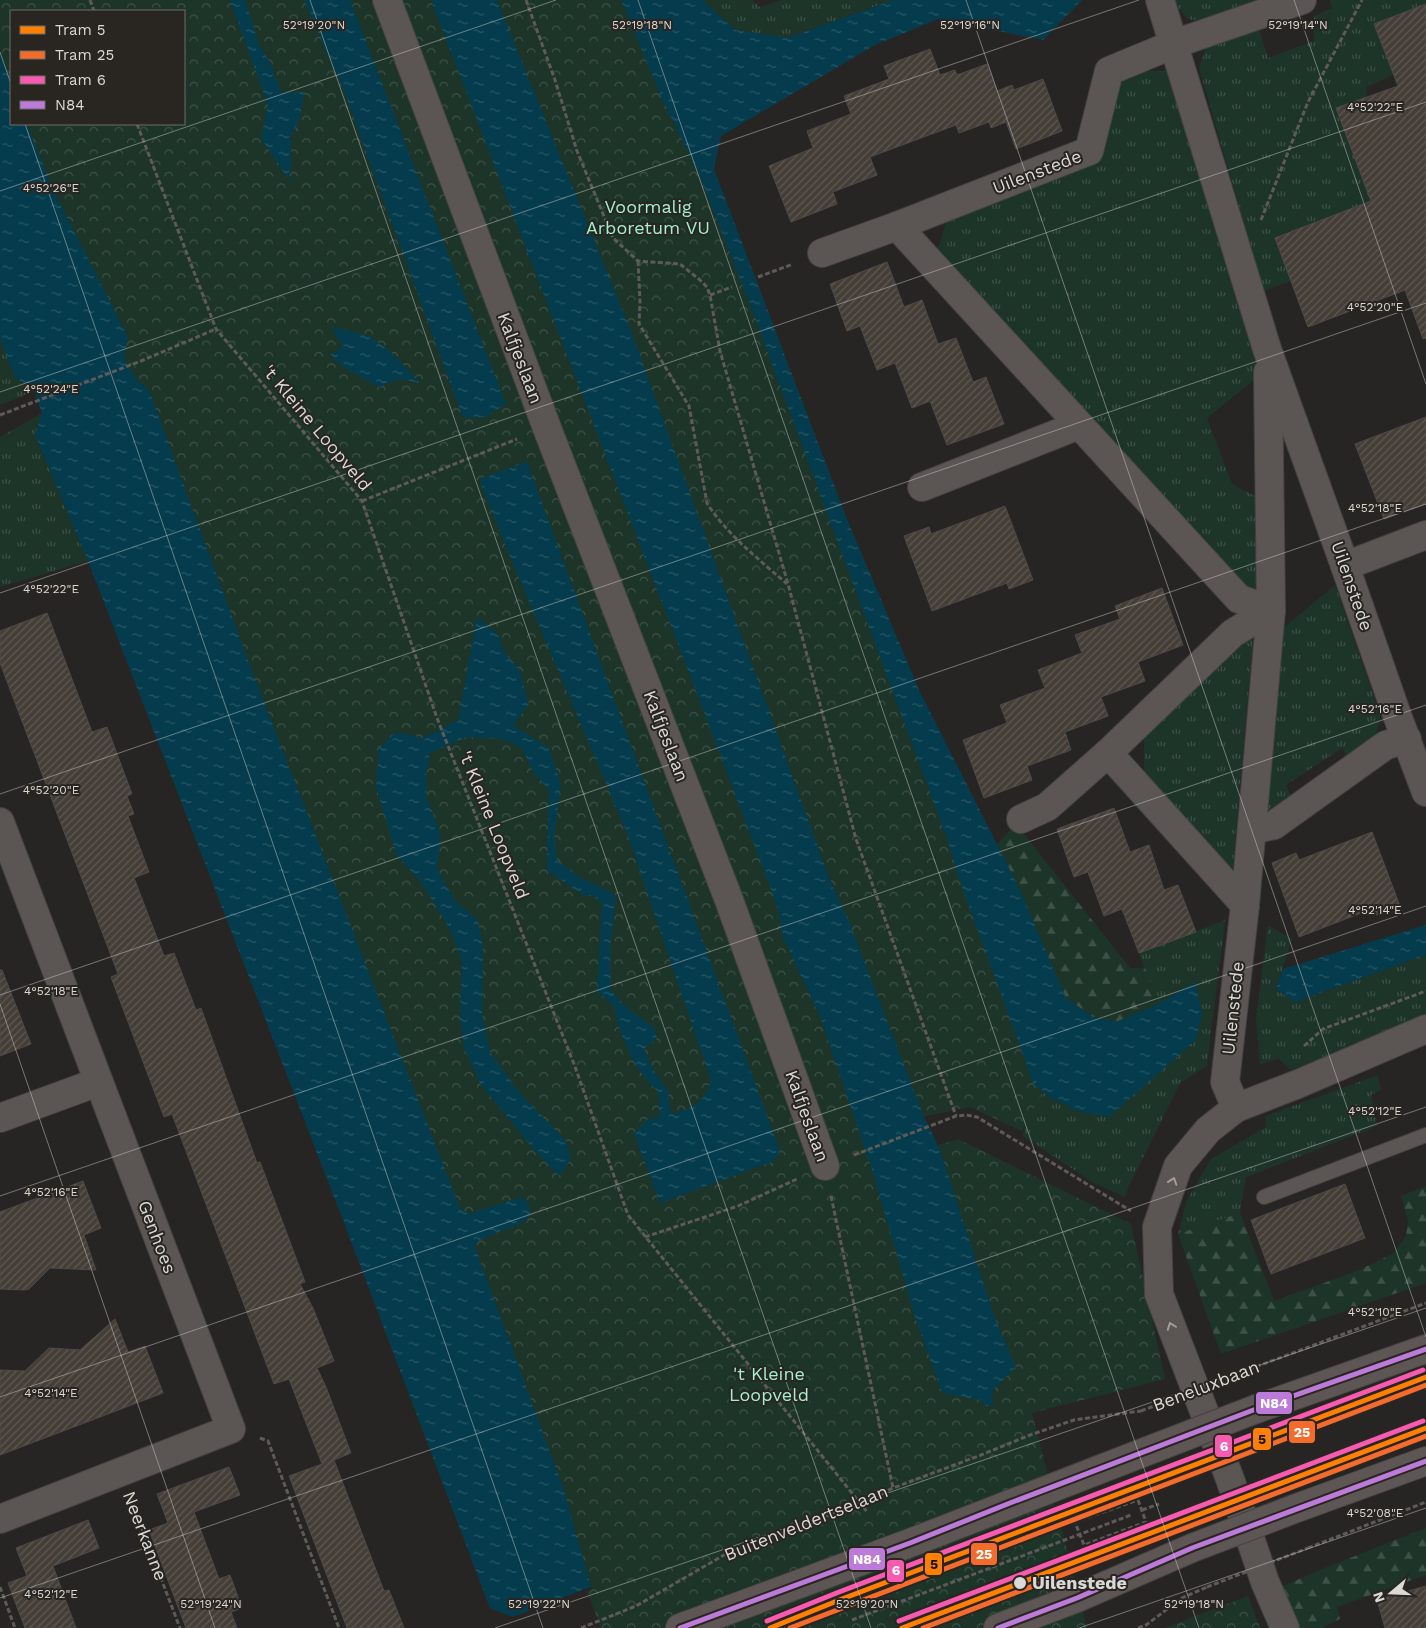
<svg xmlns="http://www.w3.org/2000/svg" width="1426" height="1628" viewBox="0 0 1426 1628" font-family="'Work Sans',sans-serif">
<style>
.grass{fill:url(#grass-tufts)}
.forest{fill:url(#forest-firs)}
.park{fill:url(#park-crowns)}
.water{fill:url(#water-ripples)}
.pier{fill:#272523}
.building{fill:url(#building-hatch);stroke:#4c4a49}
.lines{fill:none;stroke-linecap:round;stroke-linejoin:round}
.lane-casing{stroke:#434240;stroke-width:16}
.street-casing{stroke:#434240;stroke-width:30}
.secondary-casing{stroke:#434240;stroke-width:30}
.path{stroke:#5e5a58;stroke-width:3;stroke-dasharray:5 2.5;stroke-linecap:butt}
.lane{stroke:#5b5553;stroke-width:14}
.street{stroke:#5b5553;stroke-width:28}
.secondary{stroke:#5e5654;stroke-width:28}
.secondary-bridge-casing{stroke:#434240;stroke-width:30;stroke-linecap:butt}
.path-bridge{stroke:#5e5a58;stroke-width:3;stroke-dasharray:5 2.5;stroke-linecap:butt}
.secondary-bridge{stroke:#5e5654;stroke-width:28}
.bus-1-casing{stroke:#292521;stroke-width:9}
.bus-1{stroke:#bd7bd9;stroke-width:5}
.tram-1-casing{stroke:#292521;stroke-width:9}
.tram-2-casing{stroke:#292521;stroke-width:9}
.tram-3-casing{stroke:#292521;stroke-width:9}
.tram-1{stroke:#ff7f00;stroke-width:5}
.tram-2{stroke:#f36c2b;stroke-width:5}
.tram-3{stroke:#f75aaf;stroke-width:5}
.oneway{stroke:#a19e9b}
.ticks{fill:none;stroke:#dbd9d6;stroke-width:1;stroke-opacity:0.45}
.stop-dot{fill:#dbd9d6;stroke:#292521;stroke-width:2}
.labels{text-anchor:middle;stroke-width:4;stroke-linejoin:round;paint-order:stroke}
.street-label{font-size:18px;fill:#dbd9d6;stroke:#292521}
.park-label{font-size:18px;fill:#a0f1cb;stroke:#292521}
.stop-label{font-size:18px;font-weight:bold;fill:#dbd9d6;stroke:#292521;text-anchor:start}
.ticks-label{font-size:12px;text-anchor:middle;fill:#dbd9d6;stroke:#292521;stroke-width:4;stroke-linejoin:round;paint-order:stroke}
.line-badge{stroke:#292521;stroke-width:2}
.badge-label{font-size:14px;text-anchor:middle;font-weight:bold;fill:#fff}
.pale-badge-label{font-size:14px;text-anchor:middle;font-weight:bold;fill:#111}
</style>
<defs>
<pattern id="grass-tufts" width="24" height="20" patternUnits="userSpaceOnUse" patternTransform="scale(1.25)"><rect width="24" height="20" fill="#1d3429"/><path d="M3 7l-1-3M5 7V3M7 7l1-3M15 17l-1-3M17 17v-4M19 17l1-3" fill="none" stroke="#3d5147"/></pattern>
<pattern id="forest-firs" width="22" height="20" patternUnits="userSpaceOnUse" patternTransform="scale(1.25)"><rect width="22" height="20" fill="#1d3429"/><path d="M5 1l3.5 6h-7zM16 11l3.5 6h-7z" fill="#3d5147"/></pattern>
<pattern id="park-crowns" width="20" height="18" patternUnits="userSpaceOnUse" patternTransform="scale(1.25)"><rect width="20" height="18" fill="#1d3429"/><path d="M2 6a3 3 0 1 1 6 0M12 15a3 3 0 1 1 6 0" fill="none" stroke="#3d5147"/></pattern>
<pattern id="water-ripples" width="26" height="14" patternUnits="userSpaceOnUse" patternTransform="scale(1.25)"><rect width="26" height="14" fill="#043c4d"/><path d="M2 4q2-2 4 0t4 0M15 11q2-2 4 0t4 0" fill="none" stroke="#285866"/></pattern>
<pattern id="building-hatch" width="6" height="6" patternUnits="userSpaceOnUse" patternTransform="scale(1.25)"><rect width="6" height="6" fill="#453e37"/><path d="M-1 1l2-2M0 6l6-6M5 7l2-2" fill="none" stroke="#5f5953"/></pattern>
</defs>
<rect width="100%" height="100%" fill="#272523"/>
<g class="grass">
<path d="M 702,0 L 752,0 L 760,7 L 782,0 L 893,0 L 788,38 L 736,30 Z"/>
<path d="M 1174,0 L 1261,0 L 1206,24 L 1204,18 C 1190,23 1188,19 1180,9 L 1177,9 Z"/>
<path d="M 1330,0 L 1426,0 L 1426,4 L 1374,24 L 1393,75 L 1366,87 L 1367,98 L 1336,109 L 1371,201 L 1275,238 L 1291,281 L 1264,291 L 1199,68 L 1208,41 L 1256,20 L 1268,58 L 1314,41 L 1314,16 L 1332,8 Z"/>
<path d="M 1131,71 L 1167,71 L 1261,374 L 1207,418 L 1232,484 L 1259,498 L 1261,592 L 1246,590 L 936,255 L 947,220 L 1101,160 L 1111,97 Z"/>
<path d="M 0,339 L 15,377 L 34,391 L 0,405 Z"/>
<path d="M 42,413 L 35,435 L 88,561 L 0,587 L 0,437 Z"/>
<path d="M 1335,585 L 1381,718 L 1373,743 L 1351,762 L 1342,748 L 1286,785 L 1294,803 L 1267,813 L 1279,632 Z"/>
<path d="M 1241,639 L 1253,640 L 1232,876 L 1144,775 L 1144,732 Z"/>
<path d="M 1225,920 L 1207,1066 L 1180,1083 L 1128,1188 L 1125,1197 L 1094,1183 L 1023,1136 L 1034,1085 L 1051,1098 L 1080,1112 L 1109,1117 L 1195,982 L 1158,1004 L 1139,953 Z"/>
<path d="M 1268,925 L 1292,939 L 1276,989 L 1295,1002 L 1426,955 L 1426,1017 L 1291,1070 L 1278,1058 L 1260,1065 L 1256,1019 Z"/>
<path d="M 1378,1075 L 1381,1090 L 1371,1095 L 1377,1126 L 1246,1177 L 1240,1213 L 1178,1234 L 1187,1200 L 1211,1159 L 1266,1127 L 1265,1116 Z"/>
</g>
<g class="forest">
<path d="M 1016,824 L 1130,968 L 1145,968 L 1158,1004 L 1116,1022 L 1093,1017 L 1066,998 L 997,844 Z"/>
<path d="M 1426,1186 L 1426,1283 L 1221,1354 L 1178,1234 L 1240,1213 L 1274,1301 L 1357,1271 L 1394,1253 L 1406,1236 L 1408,1221 L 1401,1196 Z"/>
<path d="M 1426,1528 L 1426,1575 L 1337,1607 L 1340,1619 L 1321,1628 L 1298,1628 L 1283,1586 L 1327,1567 Z"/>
</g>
<g class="park">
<path d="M 0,0 L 439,0 L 878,1164 L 958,1139 L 1131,1224 L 1165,1379 L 1032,1413 L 1087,1628 L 601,1628 L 22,124 L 184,124 L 184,11 L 11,11 L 11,95 L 0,65 Z"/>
<path d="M 495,0 L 635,0 L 1048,1082 L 1022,1131 L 970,1107 L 921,1117 Z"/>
<path d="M 1248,1596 L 1260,1628 L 1165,1628 Z"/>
</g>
<g class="water">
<path d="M 230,0 L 245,0 L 259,45 L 269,61 L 282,93 L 305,92 L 299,121 L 291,135 L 291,168 L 289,180 L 261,138 L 268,105 Z"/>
<path d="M 304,0 L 350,0 L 506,404 L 485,417 L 463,418 L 344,91 Z"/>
<path d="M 431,0 L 497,0 L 633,336 L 830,880 L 848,919 L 923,1114 L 940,1150 L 996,1321 L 1016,1367 L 992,1391 L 993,1405 L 986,1406 L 981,1400 L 942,1393 L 916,1320 L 873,1173 L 821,1019 L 782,935 L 778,908 L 717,746 Z"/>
<path d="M 621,0 L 702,0 L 736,30 L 788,38 L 893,0 L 1082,0 L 1043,40 L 938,19 L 875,45 L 721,136 L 714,169 L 847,519 L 920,692 L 1018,886 L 1066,998 L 1093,1017 L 1116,1022 L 1158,1004 L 1195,982 L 1202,1014 L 1196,1040 L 1109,1117 L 1080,1112 L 1051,1098 L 1034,1085 L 957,873 L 950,847 L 754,315 L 699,174 L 663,101 Z"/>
<path d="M 0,54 L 11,83 L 11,124 L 27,124 L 55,194 L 128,337 L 124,358 L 136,380 L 149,390 L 249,663 L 460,1208 L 468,1214 L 515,1199 L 523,1198 C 529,1203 532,1210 529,1218 L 522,1223 L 477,1241 L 475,1247 L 564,1490 L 591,1587 L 513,1617 L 490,1608 L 343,1220 L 88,561 L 35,435 L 42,413 L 34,391 L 15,377 L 0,339 Z"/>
<path d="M 331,326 L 369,336 L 392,353 L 420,383 L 400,379 L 379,387 L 345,368 L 330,355 L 343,347 Z"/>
<path d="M 527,462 L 779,1148 C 779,1155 777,1158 772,1162 L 660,1203 L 634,1133 L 647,1120 L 660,1116 L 658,1092 L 645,1078 L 632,1059 L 620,1031 L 614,1006 L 597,991 L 602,903 L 592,895 L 584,896 L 547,870 L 549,790 L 532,770 L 522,748 L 502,739 L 467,737 L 430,753 L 426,776 L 427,798 L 441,835 L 437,868 L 454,900 L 478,920 L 483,949 L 482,1013 L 490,1052 L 519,1092 L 566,1141 L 571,1159 L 559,1176 L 535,1151 L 481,1085 L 464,1048 L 460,1016 L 462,961 L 450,929 L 421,882 L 397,856 L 376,787 L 379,748 L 396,732 L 423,738 L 458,720 L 477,617 L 498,634 L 504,652 L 519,669 L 529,704 L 513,725 L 549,748 L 561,784 L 554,836 L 557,860 L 581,878 L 616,895 L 610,948 L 611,990 L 627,1008 L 655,1028 L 657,1039 L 644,1048 L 652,1068 L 668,1091 L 671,1114 C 693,1108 703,1104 711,1081 L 627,833 L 513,564 L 479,479 Z"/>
<path d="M 1426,925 L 1426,955 L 1295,1002 L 1276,989 L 1283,969 Z"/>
</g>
<path class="pier" d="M 591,1587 L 592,1589 L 514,1619 L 513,1617 Z"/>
<g class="building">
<path d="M 1426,4 L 1426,338 L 1423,339 L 1405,290 L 1308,327 L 1275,238 L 1371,201 L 1336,108 L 1398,86 L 1374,24 Z"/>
<path d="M 930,49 L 940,75 L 955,70 L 957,75 L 987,64 L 997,91 L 1012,85 L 1014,90 L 1043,79 L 1062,131 L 1016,149 L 1006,122 L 991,128 L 989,122 L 959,133 L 956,125 L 870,157 L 877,175 L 833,192 L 837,204 L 791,222 L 769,166 L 813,148 L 807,131 L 851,114 L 844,96 L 889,79 L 884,66 Z"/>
<path d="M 887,262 L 904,307 L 922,300 L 938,344 L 956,338 L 973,382 L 986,377 L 1004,424 L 947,445 L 930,401 L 912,408 L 895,363 L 877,370 L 860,326 L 847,331 L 830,284 Z"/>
<path d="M 1426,417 L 1426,504 L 1384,519 L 1355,444 Z"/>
<path d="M 1005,506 L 1033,580 L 1009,589 L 1007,583 L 932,611 L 904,536 L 929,527 L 931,534 Z"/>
<path d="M 1162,588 L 1183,645 L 1138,662 L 1145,681 L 1101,697 L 1108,716 L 1065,732 L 1071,750 L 1027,766 L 1032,780 L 984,798 L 963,740 L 1007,723 L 1000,705 L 1045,688 L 1038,670 L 1082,653 L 1075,635 L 1120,619 L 1115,606 Z"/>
<path d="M 47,613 L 92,732 L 107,727 L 132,794 L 127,796 L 134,814 L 128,816 L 149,872 L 134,878 L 164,956 L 174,953 L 196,1010 L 201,1008 L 257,1163 L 260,1162 L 305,1282 L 300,1284 L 313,1308 L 334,1361 L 317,1368 L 326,1387 L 351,1453 L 334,1460 L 384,1591 L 389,1590 L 404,1628 L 347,1628 L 289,1476 L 322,1464 L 289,1379 L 274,1384 L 172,1114 L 164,1117 L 111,977 L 118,974 L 0,663 L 0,631 Z"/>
<path d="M 1114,808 L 1130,852 L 1149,845 L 1164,890 L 1178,885 L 1196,932 L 1139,953 L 1122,909 L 1104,916 L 1088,872 L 1074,877 L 1057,829 Z"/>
<path d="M 1372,832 L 1400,906 L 1376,915 L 1374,908 L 1299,937 L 1272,863 L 1296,853 L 1299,860 Z"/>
<path d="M 0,970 L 2,970 L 31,1044 L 0,1056 Z"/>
<path d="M 83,1181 L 101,1228 L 84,1235 L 96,1270 L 50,1268 L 29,1289 L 24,1290 L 0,1289 L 0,1212 Z"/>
<path d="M 1345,1184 L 1365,1238 L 1271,1274 L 1251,1220 Z"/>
<path d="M 115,1319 L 128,1352 L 145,1346 L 163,1393 L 0,1455 L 0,1370 L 25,1371 L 49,1348 L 80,1350 Z"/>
<path d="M 229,1467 L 240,1495 L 194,1512 L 219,1579 L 230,1575 L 242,1608 L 231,1612 L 237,1628 L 186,1628 L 149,1530 L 168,1523 L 157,1494 Z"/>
<path d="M 88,1520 L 99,1548 L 53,1566 L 76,1628 L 25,1628 L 8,1583 L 27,1576 L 16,1548 Z"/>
<path d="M 1426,1586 L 1426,1628 L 1385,1628 L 1377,1600 Z"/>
</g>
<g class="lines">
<g class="lane-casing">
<path id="lane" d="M 1264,1197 L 1426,1135"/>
</g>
<g class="street-casing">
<g id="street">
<path d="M 387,0 L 547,428 L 729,900 L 825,1166"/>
<path d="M 1160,0 L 1267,349 L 1345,566 L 1397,715 L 1426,792"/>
<path d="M 822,253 L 897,226"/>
<path d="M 922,487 L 1079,425"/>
<path d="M 1345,566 L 1426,535"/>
<path d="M 1271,610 L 1239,599 L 897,226 L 1089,151 L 1109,71 L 1174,44 L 1302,0"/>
<path d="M 1108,753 L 1245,905"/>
<path d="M 1021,819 L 1047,807 L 1108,753 L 1233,633 L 1271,610"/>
<path d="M 0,822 L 231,1429 L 0,1519"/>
<path d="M 1252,830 L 1274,825 L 1386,745 L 1407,739"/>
<path d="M 1236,1108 L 1225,1082 L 1245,905 L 1271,610 L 1268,372"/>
<path d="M 0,1118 L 98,1082"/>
<path d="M 1285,1628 L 1265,1582 L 1230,1479 L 1159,1294 L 1157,1227 L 1178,1166 L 1208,1130 L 1236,1108 L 1298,1084 L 1426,1029"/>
</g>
</g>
<g class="secondary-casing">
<g id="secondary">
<path d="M 1256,1409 L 1426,1349"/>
<path d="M 1294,1509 L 1426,1461"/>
<path d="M 680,1628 L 910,1543 L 1155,1448"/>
<path d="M 998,1628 L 1077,1598 L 1192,1548"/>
</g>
</g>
<g class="path">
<path d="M 90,0 L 94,11"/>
<path d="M 526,0 L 555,80 L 577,151 L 613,238 L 638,261 L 680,264 L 700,280 L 707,287 L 710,295 L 720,351 L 788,584 L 856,839 L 956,1116"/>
<path d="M 137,124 L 216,329 L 362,501 L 437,718 L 574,1064 L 628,1215 L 868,1513"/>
<path d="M 1261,220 L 1308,102 L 1362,0"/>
<path d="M 638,261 L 640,302 L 639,324 L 689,406 L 707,503 C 726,534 760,560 787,584"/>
<path d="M 758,277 L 793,264"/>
<path d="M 710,295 L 732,287"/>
<path d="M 0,415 L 141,361 L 216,329"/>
<path d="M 362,501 L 517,439"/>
<path d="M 1304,1046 L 1323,1029 L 1426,991"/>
<path d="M 854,1155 L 956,1116 L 966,1115 L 977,1117 L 1131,1211"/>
<path d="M 831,1196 L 893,1488"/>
<path d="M 645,1237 L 738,1206 L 797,1179"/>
<path d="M 1242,1372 L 1426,1303"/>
<path d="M 260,1438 L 268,1441 L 339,1628"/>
<path d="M 131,1500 L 180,1628"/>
<path d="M 1138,1500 L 1146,1522 L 1084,1545 L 1075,1522 Z"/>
<path d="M 1142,1510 L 1159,1504"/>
<path d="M 1308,1548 L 1426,1502"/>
<path d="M 0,1587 L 15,1628"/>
<path d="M 852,1620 L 1131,1515"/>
<path d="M 581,1628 L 636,1606 L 731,1551 L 862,1503 L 893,1488 L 981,1455 L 1030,1435 L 1074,1420 L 1141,1411"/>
<path d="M 1138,1628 L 1146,1625 L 1182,1598 L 1207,1587"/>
</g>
<use href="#lane" class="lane"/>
<use href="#street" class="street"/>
<use href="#secondary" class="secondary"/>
<g class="secondary-bridge-casing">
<g id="secondary-bridge">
<path d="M 1155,1448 L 1256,1409"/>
<path d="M 1192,1548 L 1294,1509"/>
</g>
</g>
<g class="path-bridge">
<path d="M 1141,1411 L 1242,1372"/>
<path d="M 1207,1587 L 1308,1548"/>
</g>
<use href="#secondary-bridge" class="secondary-bridge"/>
<g class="bus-1-casing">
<g id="bus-1">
<path d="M 680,1628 L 910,1543 L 1010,1503 L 1256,1409 L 1426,1349"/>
<path d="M 998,1628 L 1077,1598 L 1192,1548 L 1426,1461"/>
</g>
</g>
<use href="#bus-1" class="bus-1"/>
<g class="tram-1-casing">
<g id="tram-1">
<path d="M 770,1628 L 842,1599 L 1426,1377"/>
<path d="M 902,1628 L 1426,1428"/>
</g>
</g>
<g class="tram-2-casing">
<g id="tram-2">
<path d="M 790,1628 L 1426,1385"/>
<path d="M 923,1628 L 1426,1436"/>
</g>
</g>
<g class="tram-3-casing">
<g id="tram-3">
<path d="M 767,1621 L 839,1592 L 1423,1370"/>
<path d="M 899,1621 L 1423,1421"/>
</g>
</g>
<use href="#tram-1" class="tram-1"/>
<use href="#tram-2" class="tram-2"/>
<use href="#tram-3" class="tram-3"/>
</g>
<defs><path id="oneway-chevron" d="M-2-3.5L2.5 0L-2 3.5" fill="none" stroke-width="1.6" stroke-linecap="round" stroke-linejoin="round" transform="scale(1.25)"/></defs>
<g class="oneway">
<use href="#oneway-chevron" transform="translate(1173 1181) rotate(-71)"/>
<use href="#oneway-chevron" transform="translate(1171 1326) rotate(-111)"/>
</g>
<path class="ticks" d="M 310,0 L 871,1628M 638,0 L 1199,1628M 966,0 L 1426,1337M 1294,0 L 1426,384M 0,52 L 11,84M 25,124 L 543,1628M 0,191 L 556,0M 0,392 L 1139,0M 0,593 L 1426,102M 0,794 L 1426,303M 0,995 L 1426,504M 0,1004 L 215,1628M 0,1196 L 1426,705M 0,1397 L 1426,906M 0,1598 L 1426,1107M 495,1628 L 1426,1308M 1079,1628 L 1426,1508"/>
<circle class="stop-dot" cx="1020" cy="1583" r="7"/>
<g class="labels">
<g class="street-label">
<text transform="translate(1037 172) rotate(-21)" y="6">Uilenstede</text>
<text transform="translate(520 358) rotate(69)" y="6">Kalfjeslaan</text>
<text transform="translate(317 428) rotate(50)" y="6">'t Kleine Loopveld</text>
<text transform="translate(1352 586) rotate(71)" y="6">Uilenstede</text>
<text transform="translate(666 736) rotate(69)" y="6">Kalfjeslaan</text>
<text transform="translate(494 825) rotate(68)" y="6">'t Kleine Loopveld</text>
<text transform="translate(1233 1008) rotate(-84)" y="6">Uilenstede</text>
<text transform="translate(807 1116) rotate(70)" y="6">Kalfjeslaan</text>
<text transform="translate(157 1237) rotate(69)" y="6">Genhoes</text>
<text transform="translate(1206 1386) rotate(-21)" y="6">Beneluxbaan</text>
<text transform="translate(806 1523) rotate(-22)" y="6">Buitenveldertselaan</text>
<text transform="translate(145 1536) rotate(69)" y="6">Neerkanne</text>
</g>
<g class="park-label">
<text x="648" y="213">Voormalig<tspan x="648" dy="21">Arboretum VU</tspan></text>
<text x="769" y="1380">'t Kleine<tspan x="769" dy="21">Loopveld</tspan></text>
</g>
<g class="stop-label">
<text x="1032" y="1589">Uilenstede</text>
</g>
</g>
<g class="ticks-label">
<text x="314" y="29">52°19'20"N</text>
<text x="642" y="29">52°19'18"N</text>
<text x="970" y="29">52°19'16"N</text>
<text x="1298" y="29">52°19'14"N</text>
<text x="1375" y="111">4°52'22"E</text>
<text x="51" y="192">4°52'26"E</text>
<text x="1375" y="311">4°52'20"E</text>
<text x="51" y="393">4°52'24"E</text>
<text x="1375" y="512">4°52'18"E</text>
<text x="51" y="593">4°52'22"E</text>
<text x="1375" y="713">4°52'16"E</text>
<text x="51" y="794">4°52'20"E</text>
<text x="1375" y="914">4°52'14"E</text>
<text x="51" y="995">4°52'18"E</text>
<text x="1375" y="1115">4°52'12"E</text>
<text x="51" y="1196">4°52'16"E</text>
<text x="1375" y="1316">4°52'10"E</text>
<text x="51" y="1397">4°52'14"E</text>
<text x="1375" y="1517">4°52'08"E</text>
<text x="51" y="1598">4°52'12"E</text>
<text x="211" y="1608">52°19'24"N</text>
<text x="539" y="1608">52°19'22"N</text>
<text x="867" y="1608">52°19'20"N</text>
<text x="1194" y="1608">52°19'18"N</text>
</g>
<g class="line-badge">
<rect x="1255" y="1391" width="38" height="24" rx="5" fill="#bd7bd9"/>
<rect x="1288" y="1420" width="28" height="24" rx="5" fill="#f36c2b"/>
<rect x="1252" y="1427" width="20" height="24" rx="5" fill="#ff7f00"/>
<rect x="1214" y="1434" width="19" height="24" rx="5" fill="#f75aaf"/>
<rect x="970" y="1542" width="28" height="24" rx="5" fill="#f36c2b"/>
<rect x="848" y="1547" width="38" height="24" rx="5" fill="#bd7bd9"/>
<rect x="924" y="1552" width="19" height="24" rx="5" fill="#ff7f00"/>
<rect x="886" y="1559" width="19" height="24" rx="5" fill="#f75aaf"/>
</g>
<g class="badge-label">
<text x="1274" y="1408">N84</text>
<text x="1302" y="1437">25</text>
<text x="1224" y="1451">6</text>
<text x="984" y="1559">25</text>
<text x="867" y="1564">N84</text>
<text x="896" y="1575">6</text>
</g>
<g class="pale-badge-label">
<text x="1262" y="1444">5</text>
<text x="934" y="1569">5</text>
</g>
<rect x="10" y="10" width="175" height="115" fill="#292521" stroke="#706d69"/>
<rect x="20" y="26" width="25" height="8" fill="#ff7f00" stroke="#706d69"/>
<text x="55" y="35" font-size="15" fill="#dbd9d6">Tram 5</text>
<rect x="20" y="51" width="25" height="8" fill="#f36c2b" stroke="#706d69"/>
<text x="55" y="60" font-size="15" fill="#dbd9d6">Tram 25</text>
<rect x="20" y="76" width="25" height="8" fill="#f75aaf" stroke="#706d69"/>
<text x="55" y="85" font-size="15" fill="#dbd9d6">Tram 6</text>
<rect x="20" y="101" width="25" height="8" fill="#bd7bd9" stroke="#706d69"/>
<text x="55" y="110" font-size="15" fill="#dbd9d6">N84</text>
<g transform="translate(1391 1593) rotate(251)" stroke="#292521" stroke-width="4" paint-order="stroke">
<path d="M0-4L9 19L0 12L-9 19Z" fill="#dbd9d6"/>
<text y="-8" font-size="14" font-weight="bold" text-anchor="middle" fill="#dbd9d6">N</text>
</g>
</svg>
